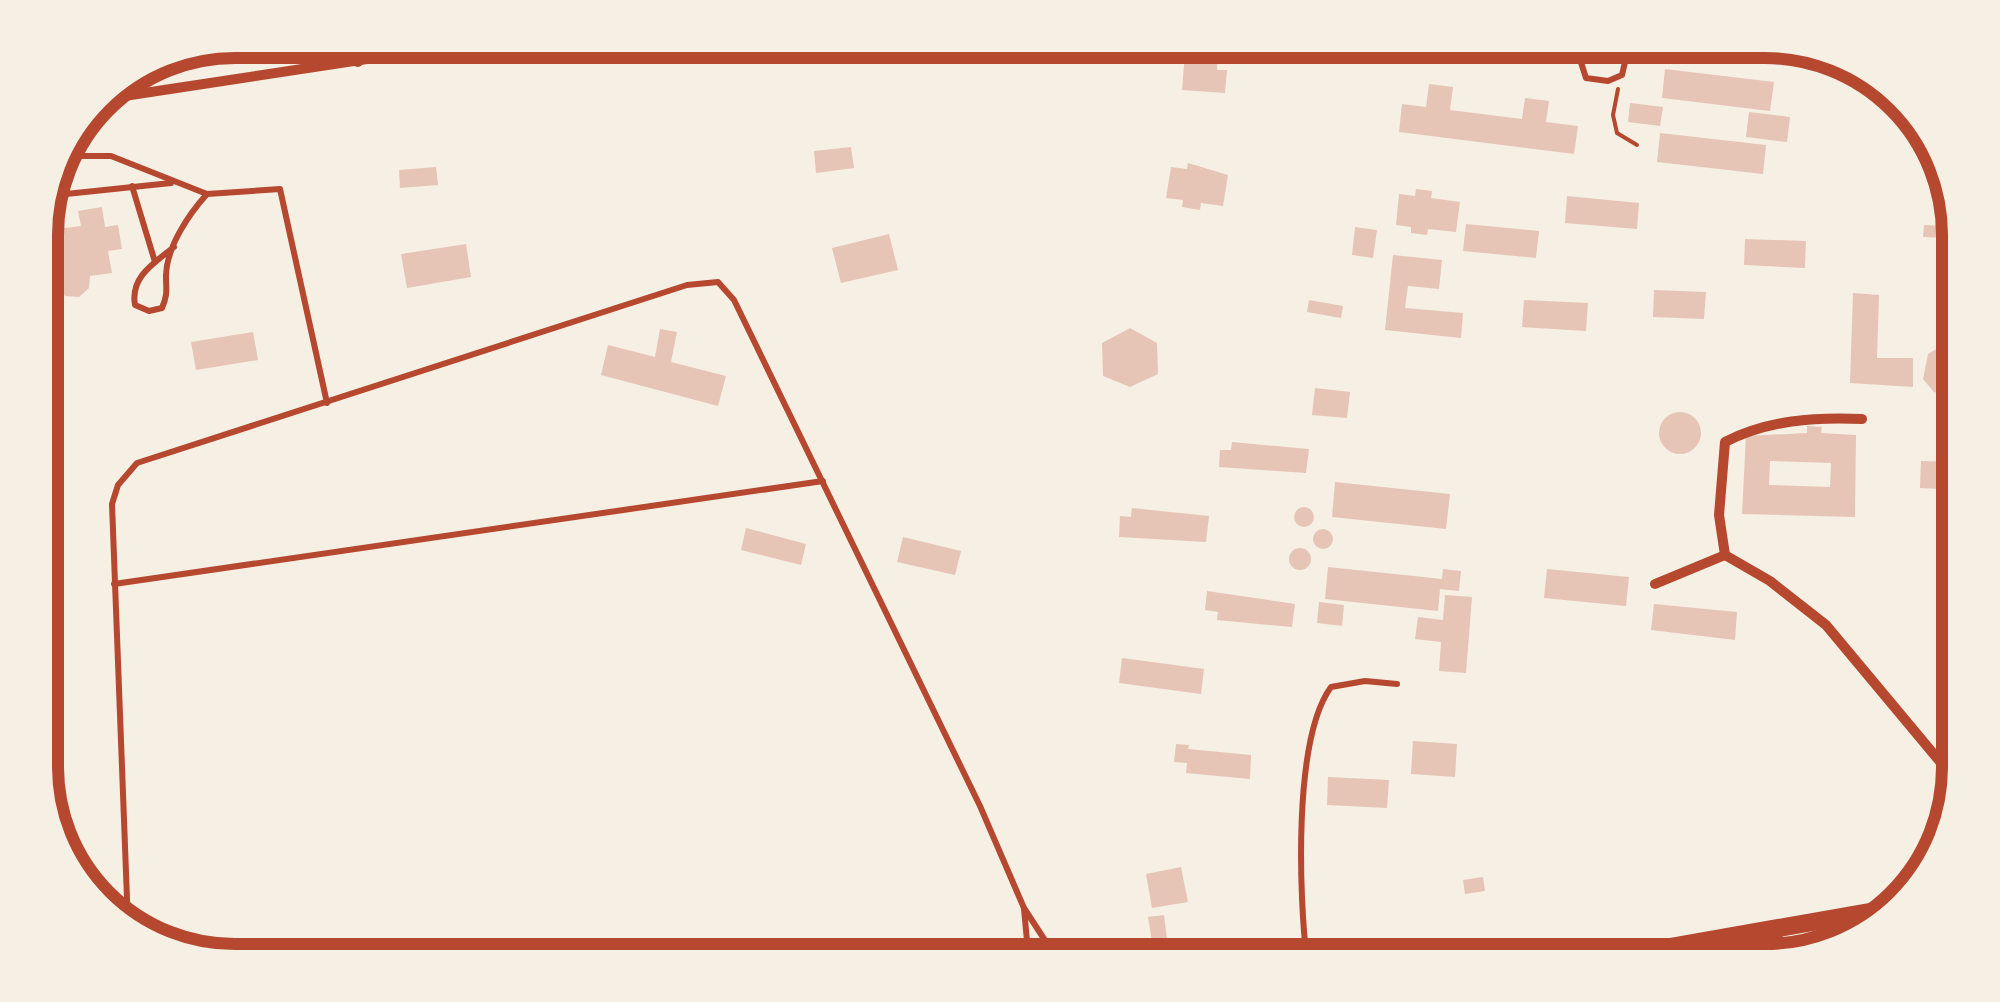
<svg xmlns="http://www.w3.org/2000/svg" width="2000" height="1002" viewBox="0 0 2000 1002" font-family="'Work Sans',sans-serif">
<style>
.building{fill:#e6c5b7;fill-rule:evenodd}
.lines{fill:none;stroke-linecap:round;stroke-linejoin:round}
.path{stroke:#b5482f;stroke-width:4}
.service{stroke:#b5482f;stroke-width:6}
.minor{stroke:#b5482f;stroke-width:10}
.primary{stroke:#b5482f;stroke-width:18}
.rim{fill:none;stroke:#b5482f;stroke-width:12}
</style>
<rect width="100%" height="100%" fill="#f6efe4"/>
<g class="building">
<path d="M 1182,40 L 1219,40 L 1218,51 L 1182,47 Z"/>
<path d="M 1185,53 L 1218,55 L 1217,70 L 1227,70 L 1225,93 L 1182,90 Z"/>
<path d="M 1665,69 L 1774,82 L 1770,111 L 1662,98 Z"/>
<path d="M 1429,84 L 1453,87 L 1450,110 L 1522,119 L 1525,98 L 1549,101 L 1546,122 L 1578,126 L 1574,154 L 1399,132 L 1402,104 L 1426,107 Z"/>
<path d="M 1630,103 L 1663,107 L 1660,126 L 1628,122 Z"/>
<path d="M 1749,112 L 1790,117 L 1787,142 L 1746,137 Z"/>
<path d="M 1660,133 L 1766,145 L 1763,174 L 1657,162 Z"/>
<path d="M 851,147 L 854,168 L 816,173 L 814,151 Z"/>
<path d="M 1188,163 L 1228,175 L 1223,206 L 1201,203 L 1200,210 L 1182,207 L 1183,200 L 1166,198 L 1171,167 L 1187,169 Z"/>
<path d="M 436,167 L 438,185 L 400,188 L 399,170 Z"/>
<path d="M 1416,189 L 1432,191 L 1431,198 L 1460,202 L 1456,232 L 1428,229 L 1427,235 L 1411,233 L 1411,227 L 1396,225 L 1399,194 L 1415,196 Z"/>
<path d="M 1567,196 L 1639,203 L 1637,229 L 1565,223 Z"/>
<path d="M 102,207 L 105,227 L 118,225 L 122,249 L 108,251 L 112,273 L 90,276 L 89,288 L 79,297 L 65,296 L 55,281 L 46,283 L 45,274 L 41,275 L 42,216 L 55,214 L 57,229 L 81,226 L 78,211 Z"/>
<path d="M 1466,224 L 1539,231 L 1536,258 L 1463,251 Z"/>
<path d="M 1924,225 L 1949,226 L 1949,238 L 1923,237 Z"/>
<path d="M 1355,227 L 1377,230 L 1373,258 L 1352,255 Z"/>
<path d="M 889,234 L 898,270 L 841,283 L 832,248 Z"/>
<path d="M 1745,239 L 1806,241 L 1805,268 L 1744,265 Z"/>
<path d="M 466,244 L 471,277 L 407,288 L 401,254 Z"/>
<path d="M 1393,255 L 1442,260 L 1439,289 L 1408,286 L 1405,308 L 1463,313 L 1461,338 L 1385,330 Z"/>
<path d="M 1654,290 L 1706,292 L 1704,319 L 1653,317 Z"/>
<path d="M 1853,293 L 1879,295 L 1877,358 L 1913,358 L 1913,387 L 1850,383 Z"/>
<path d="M 1309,300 L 1343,306 L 1341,318 L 1307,312 Z"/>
<path d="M 1524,300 L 1588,303 L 1586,331 L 1522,327 Z"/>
<path d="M 1130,328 L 1157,343 L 1158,374 L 1130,387 L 1103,376 L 1102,343 Z"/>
<path d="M 660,329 L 677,332 L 671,362 L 726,376 L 718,406 L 601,375 L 608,345 L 655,357 Z"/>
<path d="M 253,332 L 258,360 L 196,370 L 191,342 Z"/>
<path d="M 1943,345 L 1959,348 L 1959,393 L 1951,396 L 1934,392 L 1923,379 L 1928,354 Z"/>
<path d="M 1315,388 L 1350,392 L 1347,418 L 1312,415 Z"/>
<path d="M 1959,412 L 1959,450 L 1948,434 L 1951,419 Z"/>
<circle cx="1680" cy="433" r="21"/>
<path d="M 1807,426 L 1822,427 L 1821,433 L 1856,435 L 1855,517 L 1742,514 L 1746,436 L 1807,433 ZM 1770,461 L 1831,463 L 1830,487 L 1769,485 Z"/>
<path d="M 1232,442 L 1309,449 L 1306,473 L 1219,467 L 1220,450 L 1231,450 Z"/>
<path d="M 1921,461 L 1959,462 L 1959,490 L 1920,488 Z"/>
<path d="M 1335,482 L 1450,494 L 1446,529 L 1332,517 Z"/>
<circle cx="1304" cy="517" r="10"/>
<path d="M 1132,508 L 1209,516 L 1206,542 L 1119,537 L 1120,516 L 1131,517 Z"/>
<path d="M 746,528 L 806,544 L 801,565 L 741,550 Z"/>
<circle cx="1323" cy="539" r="10"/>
<path d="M 903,537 L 961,551 L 955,575 L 897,562 Z"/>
<circle cx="1300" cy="559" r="11"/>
<path d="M 1328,567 L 1442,579 L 1443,569 L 1461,571 L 1459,591 L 1440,589 L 1438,611 L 1325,599 Z"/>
<path d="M 1547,569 L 1629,577 L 1626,606 L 1544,598 Z"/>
<path d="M 1207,591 L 1295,604 L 1292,627 L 1217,620 L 1218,612 L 1205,610 Z"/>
<path d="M 1445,595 L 1472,597 L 1466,673 L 1439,671 L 1441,642 L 1415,639 L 1418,617 L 1443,620 Z"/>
<path d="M 1319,602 L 1344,605 L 1342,626 L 1317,623 Z"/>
<path d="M 1654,604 L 1737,612 L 1735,640 L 1651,630 Z"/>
<path d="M 1122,658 L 1204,669 L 1201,694 L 1119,683 Z"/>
<path d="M 1413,741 L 1457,744 L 1455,777 L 1411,774 Z"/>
<path d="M 1176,744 L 1189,745 L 1188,749 L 1251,755 L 1250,779 L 1186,773 L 1187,763 L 1174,762 Z"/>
<path d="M 1328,777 L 1389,780 L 1387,808 L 1327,805 Z"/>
<path d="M 1181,867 L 1188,902 L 1152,908 L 1146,874 Z"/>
<path d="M 1483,877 L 1485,891 L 1465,894 L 1463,880 Z"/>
<path d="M 1164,915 L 1167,939 L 1152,942 L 1148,917 Z"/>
<path d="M 1187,950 L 1190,962 L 1156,962 L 1155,957 Z"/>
</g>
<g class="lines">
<path class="path" d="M 1618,89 L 1613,115 L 1617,133 L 1637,145"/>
<g class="service">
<path d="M 1513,40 L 1577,50 L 1612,49 L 1625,62 L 1622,75 L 1608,81 L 1586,78 L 1577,50"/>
<path d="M 58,156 L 111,156 L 207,194"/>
<path d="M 132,186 L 155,262"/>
<path d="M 47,196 L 171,183"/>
<path d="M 174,247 C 154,263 130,277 135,305 L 149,311 L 162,308 C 168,294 166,290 166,275 C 167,246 189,214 207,194 L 280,189 L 327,403"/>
<path d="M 114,584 L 823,481"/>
<path d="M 1024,909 L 1029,962"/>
<path d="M 128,925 L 112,504 L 118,485 L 137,463 L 687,285 L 718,282 L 734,300 L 980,806 L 1024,908 L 1059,962"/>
<path d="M 1307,962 C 1299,896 1293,739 1331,687 L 1365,681 L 1397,684"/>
</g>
<g class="minor">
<path d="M 358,62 L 360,40"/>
<path d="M 98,100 L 492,40"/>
<path d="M 1862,419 C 1814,417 1768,420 1725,442 L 1719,515 L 1725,555 L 1770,581 L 1826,625 L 1957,782"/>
<path d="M 1655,584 L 1725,555"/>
<path d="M 1777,931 L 1780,961"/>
</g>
<path class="primary" d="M 1585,962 L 1892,908"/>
</g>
<path d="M0 0H2000V1002H0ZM235 58H1765A177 177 0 0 1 1942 235V767A177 177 0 0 1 1765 944H235A177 177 0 0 1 58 767V235A177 177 0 0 1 235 58Z" fill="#f6efe4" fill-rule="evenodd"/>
<path class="rim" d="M235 58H1765A177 177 0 0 1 1942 235V767A177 177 0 0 1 1765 944H235A177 177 0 0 1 58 767V235A177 177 0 0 1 235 58Z"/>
</svg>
